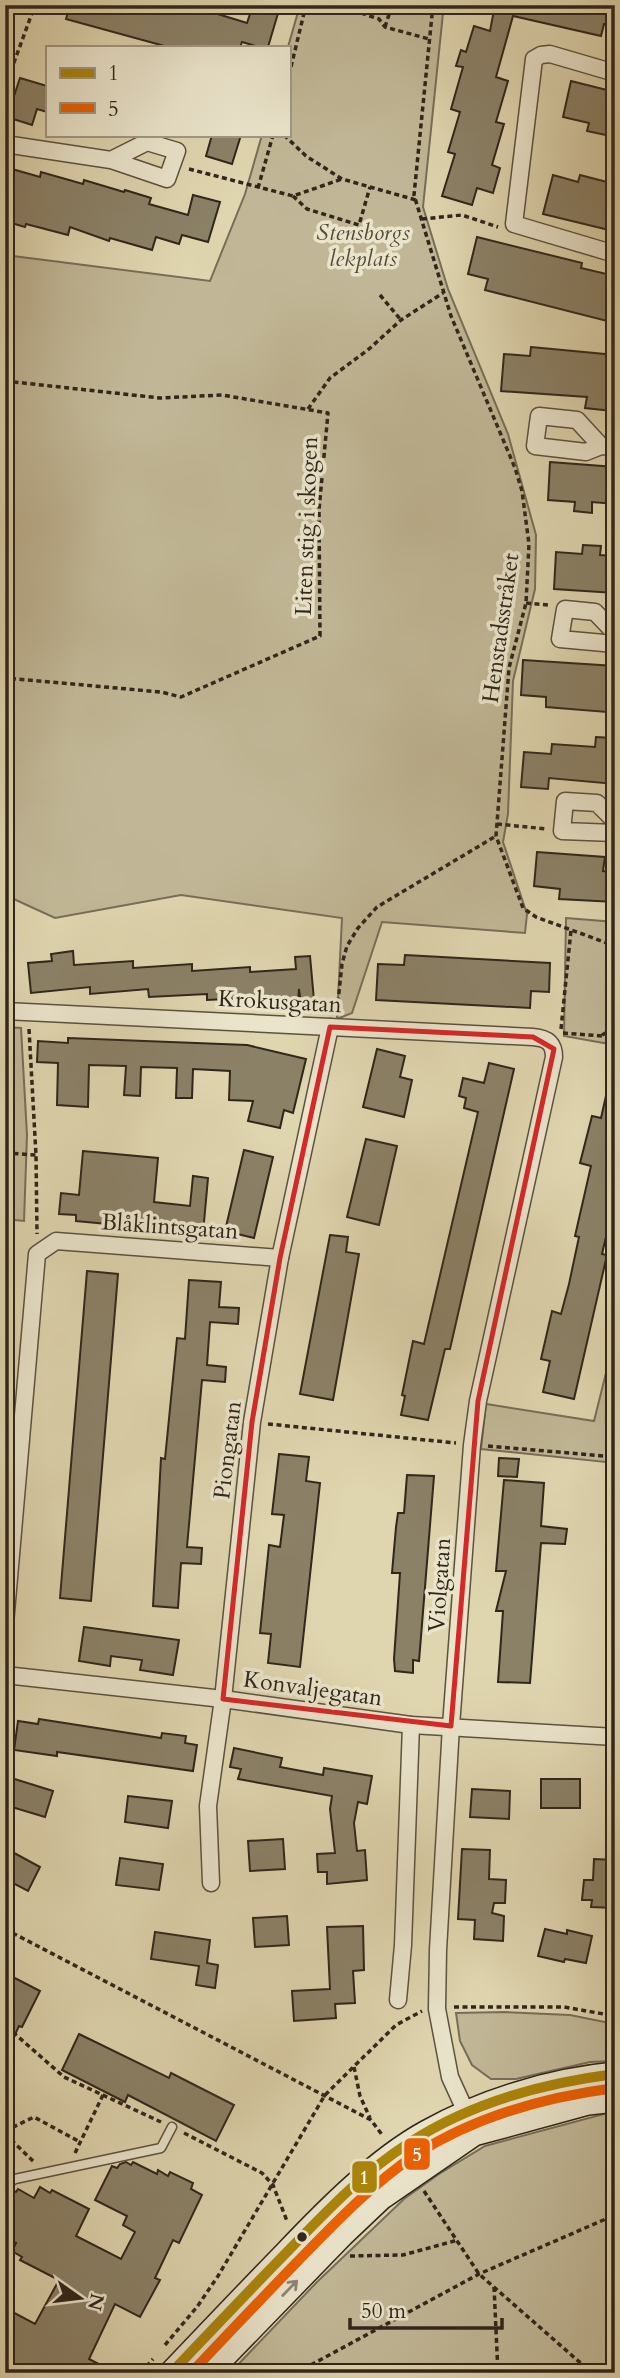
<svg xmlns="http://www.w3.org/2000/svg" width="620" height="2378" viewBox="0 0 620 2378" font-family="Cardo,serif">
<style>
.green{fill:#c1b796;stroke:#786e58;stroke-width:2}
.building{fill:#8b8167;stroke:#30261a;stroke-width:2}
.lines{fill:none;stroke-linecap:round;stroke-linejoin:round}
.lane-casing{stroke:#5c523f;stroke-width:11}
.street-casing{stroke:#5c523f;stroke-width:19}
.secondary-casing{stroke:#30261a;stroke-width:26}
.path{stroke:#30261a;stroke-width:3.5;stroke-dasharray:5 3.5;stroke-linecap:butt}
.lane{stroke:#eae4cb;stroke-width:8}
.street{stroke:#eae4cb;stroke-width:16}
.secondary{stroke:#eae4cb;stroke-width:23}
.bus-1-casing{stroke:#eae4cb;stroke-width:16}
.bus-2-casing{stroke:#eae4cb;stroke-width:16}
.bus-1{stroke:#ab840a;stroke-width:10}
.bus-2{stroke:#ea6003;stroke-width:10}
.oneway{stroke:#8d8572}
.marked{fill:none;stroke:#d62828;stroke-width:5;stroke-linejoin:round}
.bus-dot{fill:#30261a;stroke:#eae4cb;stroke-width:2.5}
.labels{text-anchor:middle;stroke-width:7;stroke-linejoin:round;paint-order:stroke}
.park-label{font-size:23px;font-style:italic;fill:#544a39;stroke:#eae4cb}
.street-label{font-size:23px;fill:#30261a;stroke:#eae4cb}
.line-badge{stroke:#eae4cb;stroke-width:2.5}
.badge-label{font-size:19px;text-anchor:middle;font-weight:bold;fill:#fff}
</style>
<rect width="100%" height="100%" fill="#dfd5af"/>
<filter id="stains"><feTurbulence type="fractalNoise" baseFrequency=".00286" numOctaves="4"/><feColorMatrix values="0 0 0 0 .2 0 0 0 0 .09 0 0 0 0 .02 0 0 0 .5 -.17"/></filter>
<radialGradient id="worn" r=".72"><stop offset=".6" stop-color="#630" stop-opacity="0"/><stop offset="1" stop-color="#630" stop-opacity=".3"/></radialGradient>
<g class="green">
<path d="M 300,5 L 449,5 L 443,13 L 423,207 L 448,289 L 508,434 L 536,535 L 535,589 L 513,681 L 508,814 L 503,842 L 527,914 L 525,933 L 382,922 L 352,1013 L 337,1019 L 342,918 L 181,895 L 55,918 L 5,895 L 5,255 L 210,281 L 245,194 L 262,135 L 289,135 L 288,47 Z"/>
<path d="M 566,918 L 615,922 L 615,1045 L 564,1036 Z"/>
<path d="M 5,1027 L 21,1028 L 27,1135 L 24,1221 L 5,1219 Z"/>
<path d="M 615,1337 L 615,1463 L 481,1449 L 486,1404 L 594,1421 Z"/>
<path d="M 505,2012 L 570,2015 L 615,2024 L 615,2061 L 590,2062 L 516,2079 L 491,2079 L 472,2065 L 460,2041 L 456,2013 Z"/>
<path d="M 615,2111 L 615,2373 L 230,2373 L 317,2282 L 404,2199 L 439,2174 L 485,2146 Z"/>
</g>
<g class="building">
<path d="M 70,5 L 210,5 L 208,11 L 247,23 L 253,5 L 263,5 L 279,10 L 268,47 L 259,47 L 242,42 L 240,47 L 168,47 L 66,19 Z"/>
<path d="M 495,5 L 615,5 L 615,27 L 604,24 L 601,36 L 513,16 L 496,77 L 508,81 L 496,122 L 504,124 L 492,165 L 500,168 L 493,193 L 477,188 L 472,205 L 442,196 L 455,154 L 448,152 L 460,112 L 451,109 L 463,67 L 456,66 L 461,50 L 466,52 L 474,26 L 490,31 Z"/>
<path d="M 20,78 L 47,86 L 47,112 L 37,109 L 32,125 L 7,117 Z"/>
<path d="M 571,81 L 615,92 L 615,137 L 587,131 L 589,123 L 563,117 Z"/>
<path d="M 212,135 L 241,135 L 232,164 L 206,156 Z"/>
<path d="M 5,167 L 40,177 L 41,172 L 83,184 L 84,180 L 124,192 L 125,190 L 151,198 L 149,204 L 188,215 L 193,195 L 220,202 L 208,242 L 182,235 L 179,244 L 156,237 L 152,250 L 110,238 L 109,241 L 70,227 L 68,235 L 26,224 L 25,227 L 8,222 L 11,211 L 5,210 Z"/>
<path d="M 553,175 L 578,182 L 580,175 L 615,184 L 615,218 L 613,217 L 609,230 L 543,214 Z"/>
<path d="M 477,237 L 582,263 L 581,268 L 615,276 L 615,323 L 485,290 L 488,279 L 468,274 Z"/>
<path d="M 531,347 L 615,355 L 615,394 L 612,411 L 585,408 L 587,397 L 501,391 L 504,354 L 530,356 Z"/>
<path d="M 550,462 L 615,467 L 615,504 L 592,502 L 592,513 L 574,511 L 575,502 L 548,500 Z"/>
<path d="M 583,545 L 601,546 L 600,555 L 615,556 L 615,593 L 554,589 L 556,552 L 582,554 Z"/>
<path d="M 523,660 L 615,666 L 615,701 L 608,701 L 607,712 L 546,707 L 546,697 L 521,695 Z"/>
<path d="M 596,737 L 612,738 L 611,756 L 615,756 L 615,784 L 549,778 L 548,789 L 521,787 L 524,752 L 551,754 L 552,744 L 595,747 Z"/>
<path d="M 537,852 L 605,857 L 603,871 L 615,872 L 615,902 L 559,899 L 560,889 L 534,886 Z"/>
<path d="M 73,951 L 74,965 L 133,961 L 133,968 L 192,964 L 192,971 L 250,967 L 250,972 L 296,969 L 295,957 L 310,956 L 315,1011 L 302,1012 L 299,989 L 298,1001 L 267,1002 L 267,997 L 207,1000 L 207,994 L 149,997 L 148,989 L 90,994 L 90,987 L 31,993 L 28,963 L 52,961 L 51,954 Z"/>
<path d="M 405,955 L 550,963 L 549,992 L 531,991 L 530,1008 L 376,1000 L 378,964 L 404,965 Z"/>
<path d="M 68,1038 L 247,1045 L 306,1059 L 293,1113 L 284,1110 L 280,1128 L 248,1121 L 253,1101 L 229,1100 L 230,1071 L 193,1069 L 192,1098 L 176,1098 L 177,1068 L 141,1067 L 140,1096 L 124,1095 L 126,1066 L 89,1065 L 88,1107 L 57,1105 L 58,1063 L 37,1062 L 38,1041 L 68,1043 Z"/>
<path d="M 377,1049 L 405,1056 L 400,1077 L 412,1080 L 404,1117 L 363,1107 Z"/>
<path d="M 489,1063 L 514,1069 L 450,1349 L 445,1349 L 428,1420 L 401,1415 L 405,1396 L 402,1395 L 413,1341 L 424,1344 L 478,1112 L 464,1108 L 466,1098 L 459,1096 L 463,1078 L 484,1083 Z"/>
<path d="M 608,1087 L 615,1087 L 615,1199 L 602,1254 L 607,1255 L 574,1399 L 543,1392 L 550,1361 L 541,1359 L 552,1311 L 561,1314 L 569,1284 L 579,1237 L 575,1236 L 591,1166 L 580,1163 L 592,1116 L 601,1118 Z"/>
<path d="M 366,1139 L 397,1146 L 379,1225 L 347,1217 Z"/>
<path d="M 244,1150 L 273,1157 L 254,1238 L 225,1231 Z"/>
<path d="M 83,1151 L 158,1158 L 154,1202 L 190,1206 L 193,1176 L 208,1178 L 203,1233 L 182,1231 L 182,1226 L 152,1223 L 151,1228 L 76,1221 L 76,1215 L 59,1214 L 61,1193 L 79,1195 Z"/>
<path d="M 330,1235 L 348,1237 L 346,1252 L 359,1254 L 333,1400 L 300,1394 Z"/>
<path d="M 87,1271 L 118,1274 L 91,1601 L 60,1598 Z"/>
<path d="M 189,1280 L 221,1282 L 219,1307 L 239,1308 L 238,1324 L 210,1322 L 207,1365 L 226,1367 L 225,1382 L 202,1380 L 187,1547 L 202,1548 L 201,1564 L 181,1563 L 178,1608 L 153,1606 L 161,1458 L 165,1459 L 177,1338 L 185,1339 Z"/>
<path d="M 279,1454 L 309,1457 L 306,1481 L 320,1483 L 300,1667 L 268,1663 L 271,1634 L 260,1633 L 269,1545 L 280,1547 L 284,1515 L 272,1514 Z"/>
<path d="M 499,1458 L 519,1459 L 517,1477 L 498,1476 Z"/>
<path d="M 407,1475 L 434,1476 L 419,1661 L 413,1660 L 413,1673 L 395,1671 L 394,1659 L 400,1573 L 392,1573 L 396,1527 L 398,1513 L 404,1513 Z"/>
<path d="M 504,1480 L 544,1483 L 541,1526 L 567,1529 L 565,1544 L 541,1543 L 530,1683 L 498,1682 L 503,1611 L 496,1611 L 506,1571 L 496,1571 Z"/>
<path d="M 84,1627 L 179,1640 L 173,1675 L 140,1670 L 142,1660 L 111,1656 L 110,1666 L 79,1661 Z"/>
<path d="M 39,1719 L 161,1738 L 162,1733 L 186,1736 L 185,1743 L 197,1745 L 193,1771 L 57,1752 L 57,1756 L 14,1750 L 18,1721 L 38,1724 Z"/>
<path d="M 234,1748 L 282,1758 L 280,1767 L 323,1775 L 324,1768 L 372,1776 L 367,1804 L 358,1802 L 354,1823 L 357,1851 L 365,1850 L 367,1880 L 327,1884 L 327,1872 L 318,1872 L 317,1854 L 335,1853 L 330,1809 L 332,1796 L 238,1779 L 241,1769 L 230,1767 Z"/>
<path d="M 5,1776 L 53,1791 L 45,1817 L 5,1805 Z"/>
<rect x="541" y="1779" width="39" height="29"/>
<path d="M 472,1789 L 510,1791 L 509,1819 L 470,1817 Z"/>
<path d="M 128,1796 L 172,1801 L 168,1828 L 125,1822 Z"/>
<path d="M 283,1839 L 285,1869 L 250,1871 L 248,1841 Z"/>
<path d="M 5,1848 L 40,1867 L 28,1891 L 5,1879 Z"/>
<path d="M 462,1849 L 490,1850 L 489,1879 L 506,1880 L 505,1903 L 494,1903 L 492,1913 L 504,1916 L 503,1941 L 474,1939 L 475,1920 L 458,1919 Z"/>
<path d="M 120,1858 L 163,1864 L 159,1890 L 116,1885 Z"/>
<path d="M 594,1859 L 615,1860 L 615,1908 L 591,1907 L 592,1900 L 582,1900 L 584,1880 L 593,1880 Z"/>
<path d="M 287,1916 L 289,1945 L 255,1947 L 253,1918 Z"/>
<path d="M 363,1926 L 364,1970 L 353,1971 L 355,2003 L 335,2004 L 336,2018 L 294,2021 L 292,1991 L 330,1989 L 327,1927 Z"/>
<path d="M 545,1929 L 567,1934 L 567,1930 L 592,1936 L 586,1963 L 565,1959 L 564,1962 L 538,1956 Z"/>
<path d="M 155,1932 L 210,1940 L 207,1963 L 218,1965 L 215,1988 L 196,1985 L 199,1966 L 151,1959 Z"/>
<path d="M 5,1973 L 40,1991 L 22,2027 L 19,2026 L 5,2056 Z"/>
<path d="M 79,2034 L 169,2078 L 171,2073 L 234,2105 L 216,2141 L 128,2095 L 125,2102 L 62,2070 Z"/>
<path d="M 126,2162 L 131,2165 L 133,2162 L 157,2174 L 158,2170 L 168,2176 L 170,2172 L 193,2183 L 191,2189 L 202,2195 L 179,2243 L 173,2240 L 155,2278 L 160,2280 L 140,2317 L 115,2304 L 89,2359 L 116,2373 L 24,2373 L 5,2363 L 5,2308 L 35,2324 L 59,2280 L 20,2260 L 22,2257 L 12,2251 L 16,2243 L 5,2238 L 5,2191 L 11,2189 L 16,2192 L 18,2189 L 34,2198 L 40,2187 L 50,2193 L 52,2190 L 89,2209 L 76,2236 L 121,2259 L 135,2232 L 123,2225 L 127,2216 L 95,2200 L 112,2166 L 117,2168 L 120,2164 Z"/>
</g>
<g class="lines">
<g class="lane-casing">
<path id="lane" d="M 5,2185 L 15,2179 L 161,2148 L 172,2127"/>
</g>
<g class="street-casing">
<g id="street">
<path d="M 615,73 L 550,54 L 541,55 L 534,59 L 514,224 L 615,254"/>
<path d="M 5,144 L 111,160 L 167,179 L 177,151 L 147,142 L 111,160"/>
<path d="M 601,446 L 577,420 L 539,416 L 535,446 L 586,452 L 601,446 L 615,447"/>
<path d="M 615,633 L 595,612 L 565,609 L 560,639 L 615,644"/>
<path d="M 615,821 L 597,803 L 565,801 L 562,831 L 615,833"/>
<path d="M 5,1011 L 533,1037 C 547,1038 554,1043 554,1057 L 478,1401 L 472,1445 L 451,1726 L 438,1950 L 437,2009 L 450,2077 L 470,2121"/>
<path d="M 5,1624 L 37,1254 L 56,1241 L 280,1258"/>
<path d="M 5,1675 L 223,1699 L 411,1725 L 615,1737"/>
<path d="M 211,1883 L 208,1806 L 223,1699 L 252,1422 L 280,1258 L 330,1027"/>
<path d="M 398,2000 L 403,1945 L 411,1725"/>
</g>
</g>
<g class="secondary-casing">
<g id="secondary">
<path d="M 171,2373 C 209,2333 247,2293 286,2253 C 326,2211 376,2160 427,2132 C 483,2101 551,2080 615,2074"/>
<path d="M 208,2373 L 342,2235 L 381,2198 L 474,2134 L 588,2103 L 615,2100"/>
</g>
</g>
<g class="path">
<path d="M 337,5 L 379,19 L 385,27 L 429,39"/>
<path d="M 433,5 L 414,195 L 451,316 L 515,468 L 522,491 L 529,544 L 526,603 L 509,668 L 496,836 L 523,908 L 536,917 L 615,946"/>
<path d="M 385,27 L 392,5"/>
<path d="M 289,75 L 306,5"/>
<path d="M 5,87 L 35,5"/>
<path d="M 284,135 L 306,156 L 342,179 L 416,200"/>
<path d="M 189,169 L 293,196 L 342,179"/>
<path d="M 258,188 L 273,135"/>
<path d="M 293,196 L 307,209 L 359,225 L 370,187"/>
<path d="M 422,219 L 462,215 L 498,227"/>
<path d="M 380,295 L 401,320"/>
<path d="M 5,381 L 160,398 L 222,395 L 328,413 L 319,510 L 320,636 L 181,697 L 161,692 L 5,678"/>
<path d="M 308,409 L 330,378 L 369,349 L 401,320 L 443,293"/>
<path d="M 526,603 L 548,605"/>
<path d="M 497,824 L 547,829"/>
<path d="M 337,1011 L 342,964 L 347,946 L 358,928 L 377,907 L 496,836"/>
<path d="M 29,1029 L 36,1155 L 37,1234"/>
<path d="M 561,1029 L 571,930"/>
<path d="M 563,1033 L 615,1037"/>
<path d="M 602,1035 L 615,1028"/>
<path d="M 5,1153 L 36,1155"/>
<path d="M 268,1424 L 456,1443"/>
<path d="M 488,1446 L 615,1457"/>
<path d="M 5,1929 L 371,2120 L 383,2136"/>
<path d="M 454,2007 L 564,2007 L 615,2016"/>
<path d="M 5,2029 L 15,2034 L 64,2077 L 161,2122"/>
<path d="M 354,2067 L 360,2096 L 370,2118"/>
<path d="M 5,2131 L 34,2117 L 80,2142"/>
<path d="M 184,2133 L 262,2173 L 273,2185 L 287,2221"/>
<path d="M 5,2134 L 34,2162"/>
<path d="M 75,2153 L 103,2095"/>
<path d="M 424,2191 L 479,2274 L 592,2373"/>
<path d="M 350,2256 L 403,2255 L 458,2240"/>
<path d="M 494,2287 L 498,2373"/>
<path d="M 165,2345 L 197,2307 L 218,2276 L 325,2095 L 396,2025 L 422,2011"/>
<path d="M 141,2373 L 153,2359"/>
<path d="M 296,2373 L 479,2274 L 615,2215"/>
</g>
<use href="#lane" class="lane"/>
<use href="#street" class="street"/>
<use href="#secondary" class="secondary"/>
<g class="bus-1-casing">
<path id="bus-1" d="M 171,2373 C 209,2333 247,2293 286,2253 C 324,2214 362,2173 409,2143 C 470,2103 543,2083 615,2074"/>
</g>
<g class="bus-2-casing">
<path id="bus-2" d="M 191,2373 C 226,2336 261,2299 297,2262 C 334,2224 371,2185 415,2155 C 474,2117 545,2097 615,2088"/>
</g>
<use href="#bus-1" class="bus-1"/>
<use href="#bus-2" class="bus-2"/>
</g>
<defs><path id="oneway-shaft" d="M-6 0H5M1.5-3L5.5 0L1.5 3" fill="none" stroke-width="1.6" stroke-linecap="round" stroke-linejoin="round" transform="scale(1.75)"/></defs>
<use class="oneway" href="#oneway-shaft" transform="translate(290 2288) rotate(-46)"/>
<path class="marked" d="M 330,1027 L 533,1037 L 554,1049 L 478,1401 L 451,1726 L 223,1699 L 252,1422 L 280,1258 Z"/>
<circle class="bus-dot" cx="302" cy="2237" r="6"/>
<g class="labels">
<g class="park-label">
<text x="363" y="240">Stensborgs<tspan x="363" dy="26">lekplats</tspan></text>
</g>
<g class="street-label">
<text transform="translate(306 526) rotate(-88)" y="8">Liten stig i skogen</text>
<text transform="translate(500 628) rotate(-82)" y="8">Henstadsstråket</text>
<text transform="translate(280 1001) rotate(3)" y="8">Krokusgatan</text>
<text transform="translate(170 1226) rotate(4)" y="8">Blåklintsgatan</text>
<text transform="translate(227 1450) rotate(-83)" y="8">Piongatan</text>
<text transform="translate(439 1585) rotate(-86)" y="8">Violgatan</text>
<text transform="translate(313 1688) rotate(8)" y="8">Konvaljegatan</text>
</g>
</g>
<g class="line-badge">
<rect x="403" y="2137" width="28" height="34" rx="7" fill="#ea6003"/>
<rect x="351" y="2160" width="27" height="34" rx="7" fill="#ab840a"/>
</g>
<g class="badge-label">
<text x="417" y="2161">5</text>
<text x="364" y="2184">1</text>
</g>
<rect width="620" height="2378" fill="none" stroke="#dfd5af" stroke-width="28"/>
<rect x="7" y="7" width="606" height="2364" fill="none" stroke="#30261a" stroke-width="3.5"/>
<rect x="14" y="14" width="592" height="2350" fill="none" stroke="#30261a" stroke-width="2"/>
<rect x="46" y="46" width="245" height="91" fill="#eae4cb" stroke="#a09884" stroke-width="2"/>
<rect x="60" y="68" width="35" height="10" fill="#ab840a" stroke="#a09884" stroke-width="2"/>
<text x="108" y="80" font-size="21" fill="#30261a">1</text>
<rect x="60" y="103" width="35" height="10" fill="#ea6003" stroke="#a09884" stroke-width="2"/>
<text x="108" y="116" font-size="21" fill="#30261a">5</text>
<g transform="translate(80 2298) rotate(104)" stroke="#eae4cb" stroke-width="5" paint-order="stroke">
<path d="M0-5L12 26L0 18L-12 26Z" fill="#30261a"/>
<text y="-10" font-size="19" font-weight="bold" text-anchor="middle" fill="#30261a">N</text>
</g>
<path d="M350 2318v10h152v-10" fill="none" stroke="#30261a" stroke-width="3.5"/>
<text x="361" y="2318" font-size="21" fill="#30261a" stroke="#eae4cb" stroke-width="5" paint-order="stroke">50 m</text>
<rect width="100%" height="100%" filter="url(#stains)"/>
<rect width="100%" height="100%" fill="url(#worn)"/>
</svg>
